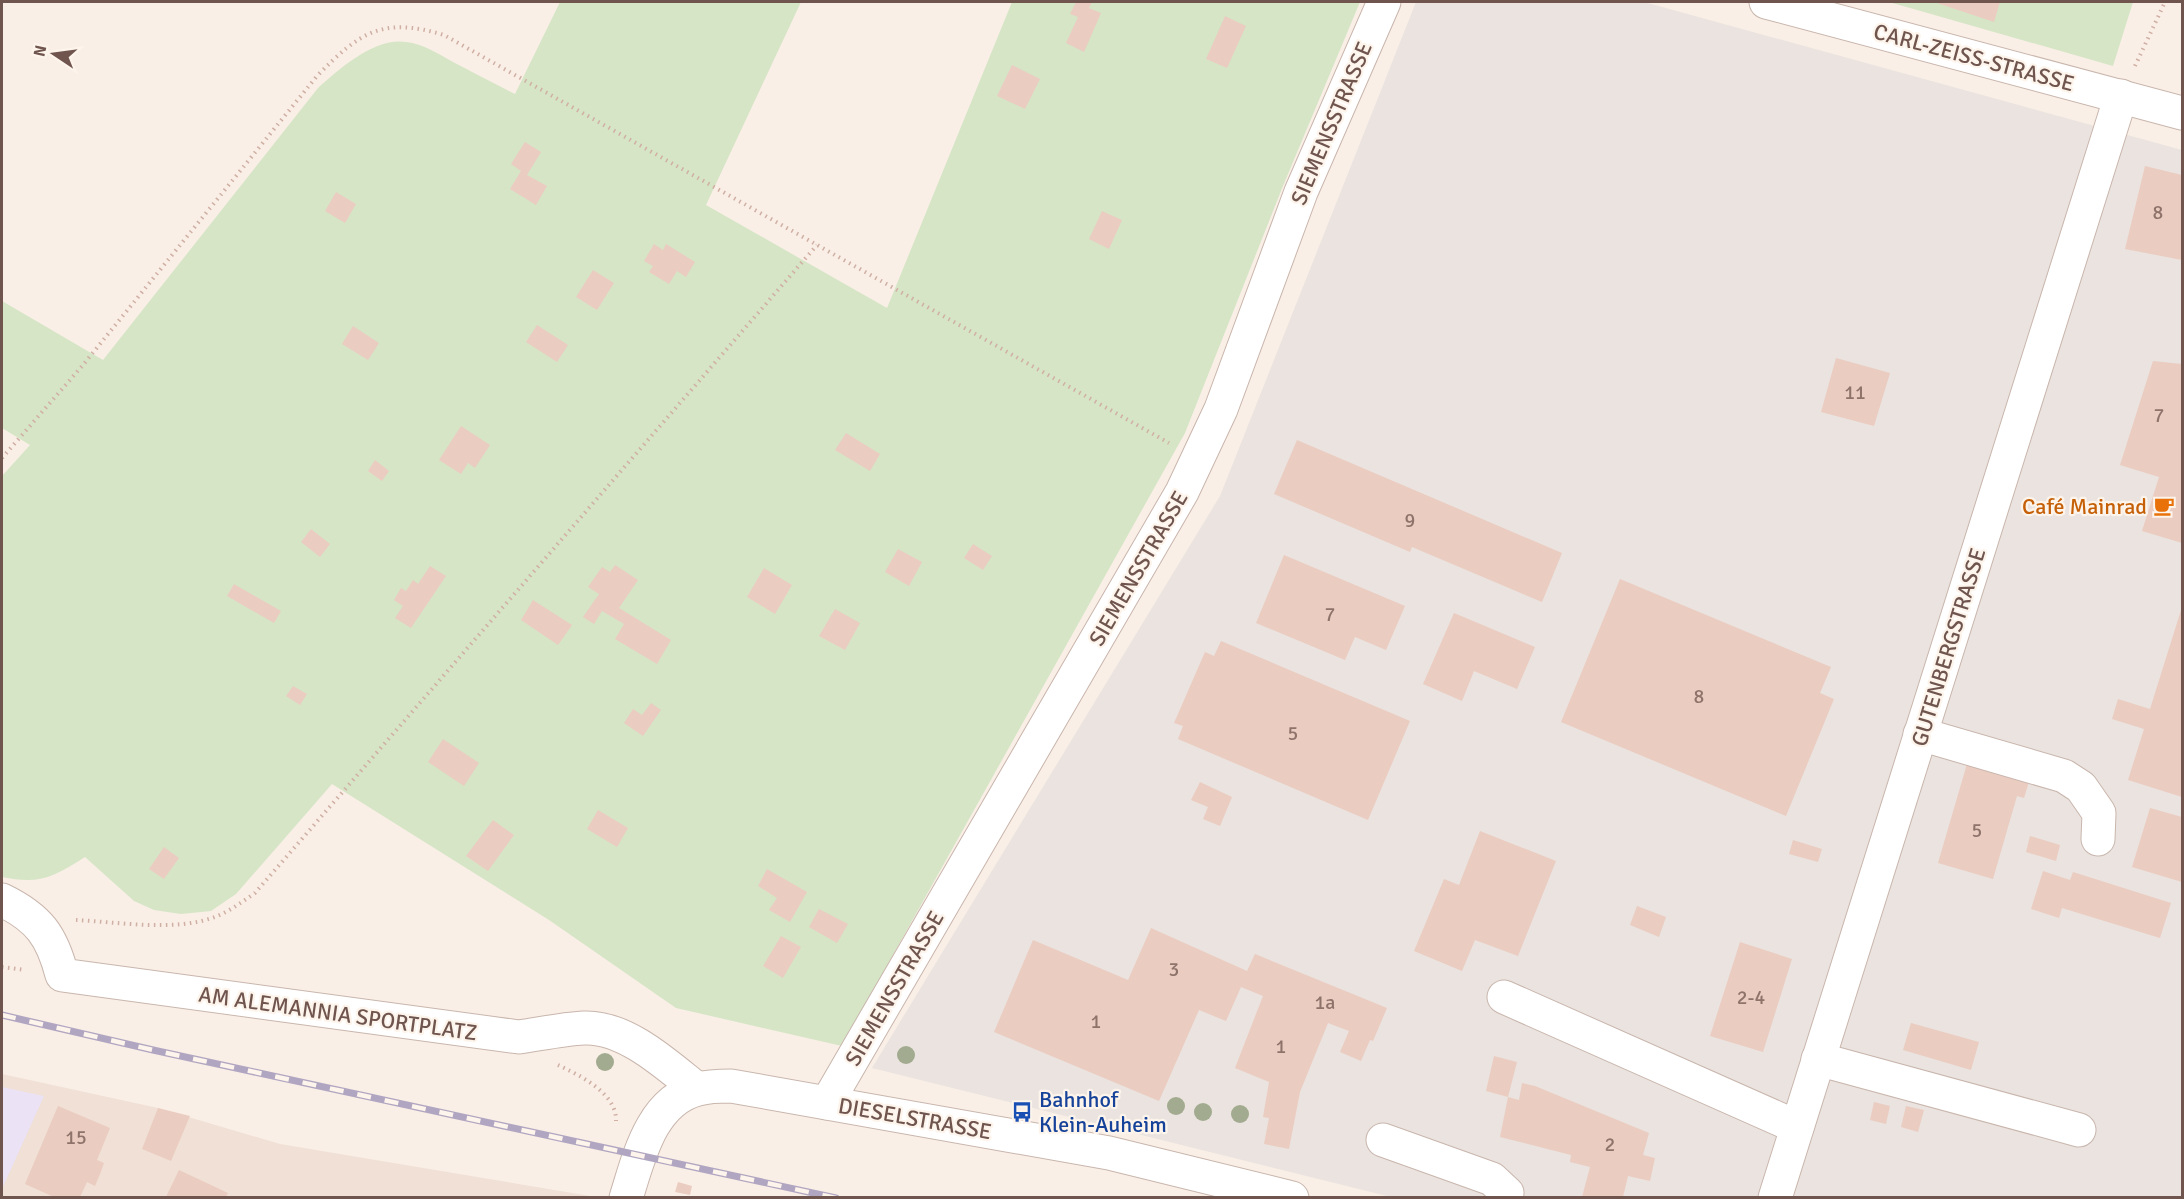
<svg xmlns="http://www.w3.org/2000/svg" width="2184" height="1199" viewBox="0 0 2184 1199" font-family="Signika,sans-serif">
<style>
.residential{fill:#f0e0d5}
.industrial{fill:#eae3df}
.education{fill:#ece2f6}
.green{fill:#d6e5c6}
.building{fill:#ebccc1}
.lines{fill:none;stroke-linecap:round;stroke-linejoin:round}
.minor-casing{stroke:#c9b6ad;stroke-width:35}
.path{stroke:#d0afa4;stroke-width:4;stroke-dasharray:1.5 4.5;stroke-linecap:butt}
.minor{stroke:#fff;stroke-width:33}
.rail-casing{stroke:#b1a6c1;stroke-width:7}
.rail{stroke:#fdf4eb;stroke-width:4.5;stroke-dasharray:14;stroke-linecap:butt}
.tree{fill:#a2ab8f}
.labels{text-anchor:middle;stroke-width:4.5;stroke-linejoin:round;paint-order:stroke}
.number-label{font-size:20px;fill:#8e736b}
.street-label{font-size:22px;fill:#6f554e;stroke:#fdf4eb}
.food-label{font-size:22px;fill:#c56008;stroke:#fdf4eb;text-anchor:end}
.transit-label{font-size:22px;fill:#164399;stroke:#fdf4eb;text-anchor:start}
</style>
<rect width="100%" height="100%" fill="#f9efe6"/>
<path class="residential" d="M 2,1074 L 158,1108 L 280,1144 L 596,1197 L 2,1198 Z"/>
<path class="industrial" d="M 1416,2 L 1644,2 L 2182,150 L 2182,1197 L 1391,1197 L 872,1068 L 1220,496 Z"/>
<path class="education" d="M 2,1087 L 44,1096 L 2,1189 Z"/>
<g class="green">
<path d="M 560,2 L 801,2 L 706,205 L 887,308 L 1012,2 L 1360,2 L 1283,186 L 1185,433 L 842,1046 L 676,1008 L 549,920 L 332,784 L 236,894 L 211,911 L 181,914 L 154,910 L 134,901 L 85,857 C 54,877 39,885 2,877 L 2,476 L 30,445 L 2,428 L 2,301 L 103,360 L 318,88 C 339,69 375,37 406,42 C 423,44 439,54 453,62 C 474,73 495,84 515,94 Z"/>
<path d="M 1889,2 L 2133,2 L 2113,66 Z"/>
</g>
<g class="building">
<path d="M 1076,2 L 1092,2 L 1089,8 L 1101,13 L 1084,52 L 1066,43 L 1078,17 L 1070,14 Z"/>
<path d="M 1934,2 L 2000,2 L 1994,22 Z"/>
<path d="M 1225,16 L 1246,26 L 1227,68 L 1206,59 Z"/>
<path d="M 1012,65 L 1040,79 L 1025,109 L 997,96 Z"/>
<path d="M 525,142 L 541,152 L 527,175 L 547,186 L 536,205 L 510,189 L 521,171 L 511,164 Z"/>
<path d="M 2145,166 L 2182,175 L 2182,260 L 2125,249 Z"/>
<path d="M 336,192 L 356,204 L 345,223 L 325,211 Z"/>
<path d="M 1102,211 L 1122,220 L 1109,249 L 1089,239 Z"/>
<path d="M 654,244 L 663,250 L 666,244 L 695,262 L 686,277 L 677,271 L 669,284 L 649,272 L 653,266 L 644,261 Z"/>
<path d="M 593,270 L 614,283 L 597,310 L 576,297 Z"/>
<path d="M 537,325 L 568,345 L 557,362 L 526,342 Z"/>
<path d="M 353,326 L 379,343 L 368,360 L 342,344 Z"/>
<path d="M 1836,358 L 1890,373 L 1874,426 L 1821,412 Z"/>
<path d="M 2153,361 L 2182,364 L 2182,543 L 2142,531 L 2159,477 L 2120,465 Z"/>
<path d="M 461,426 L 490,445 L 475,468 L 468,463 L 461,474 L 439,460 Z"/>
<path d="M 846,433 L 880,454 L 870,471 L 835,450 Z"/>
<path d="M 1297,440 L 1562,553 L 1542,602 L 1412,547 L 1410,552 L 1274,494 Z"/>
<path d="M 375,460 L 389,471 L 382,481 L 368,471 Z"/>
<path d="M 311,529 L 330,544 L 320,557 L 301,542 Z"/>
<path d="M 973,544 L 992,556 L 983,570 L 964,558 Z"/>
<path d="M 898,549 L 922,562 L 909,586 L 885,572 Z"/>
<path d="M 1284,555 L 1405,606 L 1386,650 L 1355,637 L 1345,660 L 1256,623 Z"/>
<path d="M 615,565 L 638,580 L 619,608 L 671,640 L 657,664 L 615,639 L 624,624 L 602,611 L 594,624 L 583,617 L 599,594 L 588,587 L 602,567 L 610,572 Z"/>
<path d="M 430,566 L 446,576 L 411,628 L 395,618 L 403,606 L 394,600 L 401,588 L 406,591 L 413,580 L 418,584 Z"/>
<path d="M 764,568 L 792,585 L 775,614 L 747,597 Z"/>
<path d="M 1620,579 L 1831,667 L 1820,693 L 1834,699 L 1786,816 L 1561,722 Z"/>
<path d="M 234,584 L 281,611 L 274,623 L 227,596 Z"/>
<path d="M 533,600 L 572,625 L 558,645 L 521,620 Z"/>
<path d="M 2182,607 L 2182,797 L 2128,780 L 2144,729 L 2112,719 L 2118,699 L 2150,709 Z"/>
<path d="M 835,609 L 860,623 L 845,650 L 819,636 Z"/>
<path d="M 1454,613 L 1535,647 L 1517,689 L 1474,671 L 1462,701 L 1423,684 Z"/>
<path d="M 1221,641 L 1410,721 L 1368,820 L 1178,739 L 1183,726 L 1174,723 L 1205,652 L 1214,656 Z"/>
<path d="M 293,686 L 307,694 L 300,705 L 286,696 Z"/>
<path d="M 651,703 L 661,710 L 643,736 L 624,723 L 633,709 L 642,715 Z"/>
<path d="M 443,739 L 479,763 L 464,786 L 428,762 Z"/>
<path d="M 1969,757 L 2031,775 L 2024,798 L 2017,796 L 1993,879 L 1938,863 Z"/>
<path d="M 1200,782 L 1232,797 L 1220,826 L 1203,819 L 1208,807 L 1191,800 Z"/>
<path d="M 2150,808 L 2182,817 L 2182,882 L 2132,867 Z"/>
<path d="M 598,810 L 628,828 L 617,847 L 587,829 Z"/>
<path d="M 493,820 L 514,835 L 488,871 L 466,856 Z"/>
<path d="M 1480,831 L 1556,861 L 1518,956 L 1475,940 L 1462,971 L 1414,951 L 1444,879 L 1459,885 Z"/>
<path d="M 2030,836 L 2060,845 L 2056,861 L 2026,852 Z"/>
<path d="M 1793,840 L 1822,849 L 1818,862 L 1789,854 Z"/>
<path d="M 164,847 L 179,858 L 164,879 L 149,869 Z"/>
<path d="M 767,869 L 807,892 L 790,922 L 769,910 L 777,898 L 758,886 Z"/>
<path d="M 2043,871 L 2070,880 L 2073,872 L 2171,903 L 2160,938 L 2062,908 L 2059,918 L 2031,909 Z"/>
<path d="M 1637,906 L 1666,917 L 1659,937 L 1630,925 Z"/>
<path d="M 819,909 L 848,924 L 837,943 L 809,927 Z"/>
<path d="M 1151,928 L 1247,971 L 1255,954 L 1387,1008 L 1373,1041 L 1370,1040 L 1361,1061 L 1340,1052 L 1349,1031 L 1328,1023 L 1300,1092 L 1289,1149 L 1264,1144 L 1269,1118 L 1263,1117 L 1269,1082 L 1235,1068 L 1263,996 L 1241,987 L 1226,1021 L 1199,1010 L 1159,1101 L 994,1032 L 1033,940 L 1128,980 Z"/>
<path d="M 781,936 L 801,947 L 783,978 L 763,966 Z"/>
<path d="M 1740,942 L 1792,959 L 1763,1052 L 1710,1036 Z"/>
<path d="M 1911,1023 L 1979,1042 L 1971,1070 L 1903,1050 Z"/>
<path d="M 1494,1056 L 1517,1062 L 1508,1097 L 1486,1091 Z"/>
<path d="M 1522,1083 L 1535,1086 L 1649,1133 L 1643,1155 L 1655,1158 L 1650,1181 L 1628,1176 L 1623,1197 L 1582,1197 L 1590,1167 L 1570,1162 L 1571,1155 L 1500,1137 L 1508,1097 L 1519,1100 Z"/>
<path d="M 1874,1102 L 1890,1106 L 1886,1124 L 1870,1120 Z"/>
<path d="M 58,1106 L 110,1128 L 97,1160 L 104,1163 L 100,1174 L 95,1186 L 87,1182 L 80,1197 L 54,1197 L 25,1184 Z"/>
<path d="M 1906,1106 L 1924,1110 L 1918,1132 L 1901,1127 Z"/>
<path d="M 158,1108 L 190,1116 L 171,1161 L 142,1149 Z"/>
<path d="M 179,1170 L 228,1193 L 226,1197 L 166,1197 Z"/>
<path d="M 678,1182 L 692,1186 L 690,1195 L 675,1192 Z"/>
</g>
<g class="lines">
<g class="minor-casing">
<g id="minor">
<path d="M 1766,2 L 2182,113"/>
<path d="M 1920,734 L 2064,776 L 2081,787 L 2099,813 L 2098,839"/>
<path d="M 2,900 C 39,918 52,936 62,975 L 519,1037 C 540,1034 563,1029 584,1028 C 625,1026 667,1065 697,1089"/>
<path d="M 1504,997 L 1797,1127"/>
<path d="M 1818,1059 L 2079,1130"/>
<path d="M 827,1103 L 1182,492 L 1221,409 L 1301,192 L 1384,2"/>
<path d="M 1383,1140 L 1492,1179 L 1507,1193 L 1506,1198"/>
<path d="M 626,1198 C 639,1157 651,1101 698,1089 C 709,1086 720,1086 731,1086 L 1109,1153 L 1292,1198"/>
<path d="M 1775,1198 L 2121,96"/>
</g>
</g>
<g class="path">
<path d="M 2135,66 L 2165,2"/>
<path d="M 2,458 L 83,365 L 317,76 C 359,33 382,16 444,35 L 1169,443"/>
<path d="M 76,920 C 119,922 174,932 215,917 C 230,911 242,902 255,893 L 817,245"/>
<path d="M 2,967 L 25,970"/>
<path d="M 558,1065 C 579,1075 617,1093 616,1121"/>
</g>
<use href="#minor" class="minor"/>
<g class="rail-casing">
<path id="rail" d="M 2,1015 L 153,1050 L 836,1198"/>
</g>
<use href="#rail" class="rail"/>
</g>
<g class="tree">
<circle cx="906" cy="1055" r="9"/>
<circle cx="605" cy="1062" r="9"/>
<circle cx="1176" cy="1106" r="9"/>
<circle cx="1203" cy="1112" r="9"/>
<circle cx="1240" cy="1114" r="9"/>
</g>
<defs>
<g id="cafe-bare" transform="scale(1.62)"><path d="M-5.5-4.5H6V0H3Q3 3.5 0 3.5H-2.5Q-5.5 3.5-5.5 0ZM3-3.2v2h1.7v-2ZM-6 4.5H4V6H-6Z" fill="#e8710a" stroke="#fdf4eb" stroke-width="2.5" paint-order="stroke"/></g>
<g id="bus-bare" transform="scale(1.62)"><path d="M-5-6H5V4H4V6H2V4H-2V6H-4V4H-5ZM-3.5-4V0h7V-4ZM-3.5 1.2v1.5H-2V1.2ZM2 1.2v1.5H3.5V1.2Z" fill="#1a4fb4" stroke="#fdf4eb" stroke-width="2.5" paint-order="stroke"/></g>
</defs>
<g fill-rule="evenodd">
<use href="#cafe-bare" x="2164" y="506"/>
<use href="#bus-bare" x="1022" y="1112"/>
</g>
<g class="labels">
<g class="number-label">
<text x="2158" y="219">8</text>
<text x="1855" y="399">11</text>
<text x="2159" y="422">7</text>
<text x="1410" y="527">9</text>
<text x="1330" y="621">7</text>
<text x="1699" y="703">8</text>
<text x="1293" y="740">5</text>
<text x="1977" y="837">5</text>
<text x="1174" y="976">3</text>
<text x="1751" y="1004">2-4</text>
<text x="1325" y="1009">1a</text>
<text x="1096" y="1028">1</text>
<text x="1281" y="1053">1</text>
<text x="76" y="1144">15</text>
<text x="1610" y="1151">2</text>
</g>
<g class="street-label">
<text transform="translate(1974 57) rotate(15)" y="8">CARL-ZEISS-STRASSE</text>
<text transform="translate(1331 123) rotate(-67)" y="8">SIEMENSSTRASSE</text>
<text transform="translate(1138 568) rotate(-60)" y="8">SIEMENSSTRASSE</text>
<text transform="translate(1948 647) rotate(-73)" y="8">GUTENBERGSTRASSE</text>
<text transform="translate(894 988) rotate(-60)" y="8">SIEMENSSTRASSE</text>
<text transform="translate(338 1013) rotate(8)" y="8">AM ALEMANNIA SPORTPLATZ</text>
<text transform="translate(915 1118) rotate(10)" y="8">DIESELSTRASSE</text>
</g>
<g class="food-label">
<text x="2147" y="514">Café Mainrad</text>
</g>
<g class="transit-label">
<text x="1039" y="1107">Bahnhof<tspan x="1039" dy="25">Klein-Auheim</tspan></text>
</g>
</g>
<rect width="2184" height="1199" fill="none" stroke="#6f554e" stroke-width="6"/>
<g transform="translate(54 54) rotate(283)" stroke="#fdf4eb" stroke-width="4.5" paint-order="stroke">
<path d="M0-4.5L10 22L0 15L-10 22Z" fill="#6f554e"/>
<text y="-9" font-size="16" font-weight="bold" text-anchor="middle" fill="#6f554e">N</text>
</g>
</svg>
